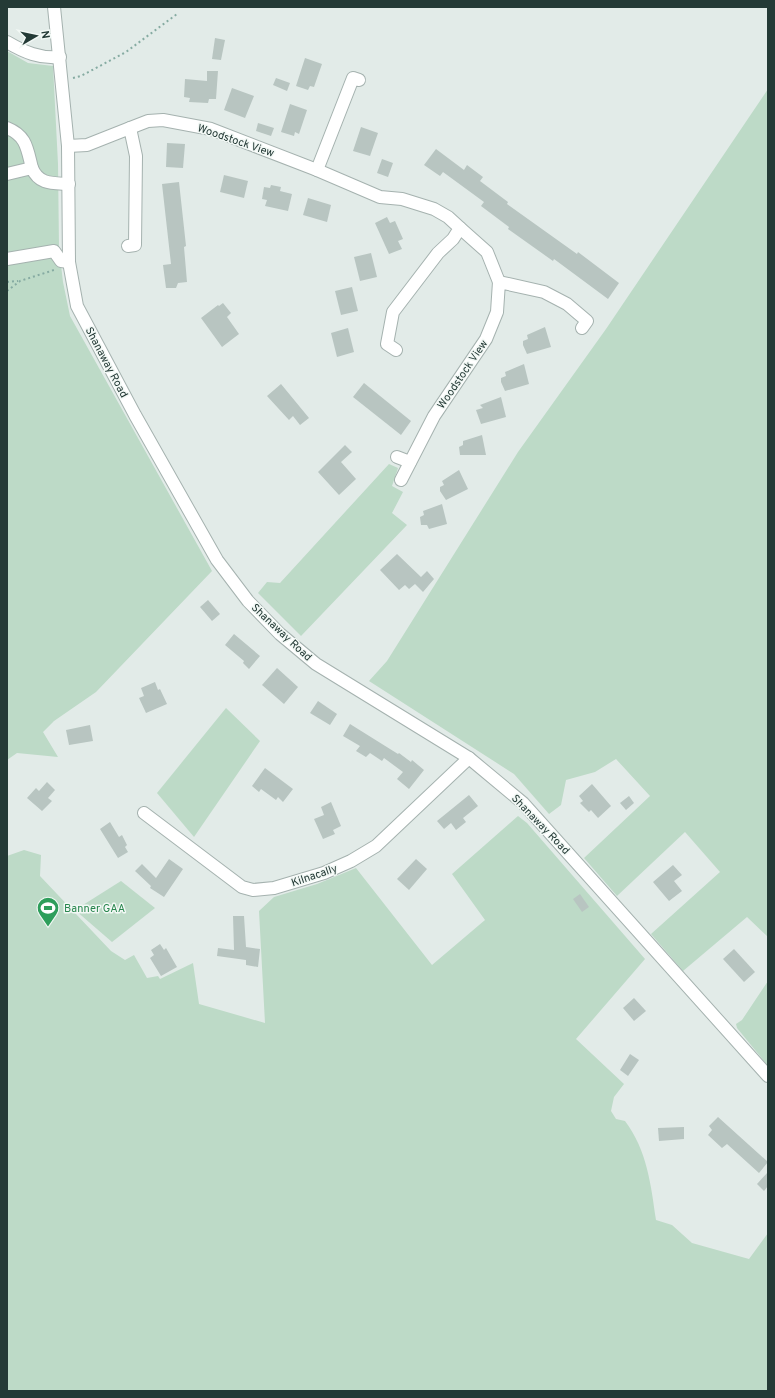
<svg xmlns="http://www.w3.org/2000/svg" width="775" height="1398" viewBox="0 0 775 1398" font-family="Overpass,sans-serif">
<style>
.green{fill:#bddac7}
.building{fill:#b8c5c1}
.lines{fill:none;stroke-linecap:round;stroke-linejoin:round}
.minor-casing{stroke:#a5b2af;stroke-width:14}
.path{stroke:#86aba2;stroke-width:2;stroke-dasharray:2 3;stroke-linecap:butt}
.minor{stroke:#fff;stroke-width:12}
.labels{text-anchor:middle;stroke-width:3;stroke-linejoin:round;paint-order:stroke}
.street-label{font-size:11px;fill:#243a36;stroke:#f2f8f5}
.leisure-label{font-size:11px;fill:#27864d;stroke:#f2f8f5;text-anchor:start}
</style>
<rect width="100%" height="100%" fill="#e2ebe8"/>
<g class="green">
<path d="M 7,51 L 28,63 L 53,66 L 58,164 L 59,248 L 63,282 L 70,316 L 212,571 L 96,692 L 54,721 L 43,732 L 58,757 L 17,753 L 7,760 Z"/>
<path d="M 768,89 L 768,937 L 747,917 L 683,971 L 651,934 L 720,872 L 685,832 L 617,896 L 584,858 L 650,796 L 616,759 L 595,772 L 566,780 L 561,805 L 549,814 L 514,774 L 369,681 L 387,661 L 518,452 L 606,329 Z"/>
<path d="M 389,464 L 398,468 L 392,486 L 403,492 L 392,513 L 407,525 L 301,636 L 258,593 L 267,582 L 280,583 Z"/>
<path d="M 226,708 L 260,741 L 194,837 L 157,793 Z"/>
<path d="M 518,816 L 527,823 L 645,959 L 576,1039 L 624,1084 L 614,1097 L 611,1111 L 616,1119 L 625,1121 C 647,1150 651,1185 656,1220 L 672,1225 L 692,1243 L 749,1259 L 768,1233 L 768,1391 L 7,1391 L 7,856 L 24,850 L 41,855 L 40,876 L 111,951 L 125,960 L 134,955 L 147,978 L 158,976 L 160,979 L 193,963 L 199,1004 L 265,1023 L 259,911 L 274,897 L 317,884 L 356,868 L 432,965 L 485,920 L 452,874 Z"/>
<path d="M 121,881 L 155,908 L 112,942 L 75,910 Z"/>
<path d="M 768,981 L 768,1066 L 737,1028 L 736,1024 L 742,1020 Z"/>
</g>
<g class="building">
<path d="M 215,38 L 225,40 L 221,60 L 212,59 Z"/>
<path d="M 305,58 L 322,64 L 314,87 L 310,86 L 308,90 L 296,86 Z"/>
<path d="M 207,71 L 218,71 L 216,99 L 209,99 L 208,103 L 189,102 L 190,98 L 184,97 L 185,79 L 207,81 Z"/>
<path d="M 276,78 L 290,83 L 287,91 L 273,85 Z"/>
<path d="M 232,88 L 254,96 L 245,118 L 224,110 Z"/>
<path d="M 290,104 L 307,110 L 299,134 L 295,132 L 294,136 L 281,132 Z"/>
<path d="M 258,123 L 274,128 L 271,136 L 256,131 Z"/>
<path d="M 361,127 L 378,133 L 370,156 L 353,151 Z"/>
<path d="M 167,143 L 185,144 L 183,168 L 166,167 Z"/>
<path d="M 436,149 L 464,170 L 467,165 L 483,177 L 480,181 L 508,202 L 507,204 L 577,254 L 578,252 L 619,283 L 608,299 L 554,259 L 553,261 L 508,229 L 509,227 L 481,206 L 484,202 L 443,172 L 440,176 L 424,165 Z"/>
<path d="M 382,159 L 393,163 L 388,177 L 377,173 Z"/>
<path d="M 224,175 L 248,181 L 244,198 L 220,192 Z"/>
<path d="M 179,182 L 186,246 L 184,247 L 187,282 L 178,283 L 176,288 L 166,288 L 163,265 L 171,264 L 162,184 Z"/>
<path d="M 271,185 L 281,187 L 280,191 L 292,194 L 288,211 L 265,206 L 267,200 L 262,199 L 264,187 L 270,188 Z"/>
<path d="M 308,198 L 331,205 L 327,222 L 303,215 Z"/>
<path d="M 387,217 L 390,223 L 395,221 L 403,239 L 398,241 L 402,249 L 389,254 L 375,223 Z"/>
<path d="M 371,253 L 377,277 L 360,281 L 354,257 Z"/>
<path d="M 352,287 L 358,311 L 341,315 L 335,291 Z"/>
<path d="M 223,303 L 231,313 L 227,317 L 239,334 L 222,347 L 201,318 L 218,305 L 219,306 Z"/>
<path d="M 545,327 L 551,347 L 527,354 L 523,345 L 523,341 L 528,339 L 527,335 Z"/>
<path d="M 348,328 L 354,352 L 337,357 L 331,333 Z"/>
<path d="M 524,364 L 529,384 L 505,391 L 501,382 L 501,378 L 506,376 L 505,372 Z"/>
<path d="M 364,383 L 411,421 L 401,435 L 353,397 Z"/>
<path d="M 281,384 L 309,418 L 300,425 L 293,416 L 289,420 L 267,396 Z"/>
<path d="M 501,397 L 506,417 L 481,424 L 476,410 L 483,408 L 480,405 Z"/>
<path d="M 482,435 L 486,455 L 460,455 L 459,447 L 463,445 L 463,441 Z"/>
<path d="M 345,445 L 352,452 L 341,462 L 356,479 L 339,495 L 318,472 Z"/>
<path d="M 459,470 L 468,489 L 446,500 L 440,491 L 440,487 L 444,485 L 442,481 Z"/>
<path d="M 442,504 L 447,524 L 429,529 L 427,525 L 421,525 L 420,517 L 424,515 L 423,511 Z"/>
<path d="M 397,554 L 421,577 L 427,571 L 434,579 L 423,592 L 415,584 L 409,589 L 405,585 L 399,590 L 380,570 Z"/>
<path d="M 208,600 L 220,614 L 212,621 L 200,607 Z"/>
<path d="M 234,634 L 260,656 L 249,669 L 243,663 L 244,661 L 225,645 Z"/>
<path d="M 277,668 L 298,687 L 284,704 L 262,685 Z"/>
<path d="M 155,682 L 158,690 L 160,689 L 167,704 L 146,713 L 139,698 L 144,696 L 141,688 Z"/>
<path d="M 318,701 L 337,714 L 330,725 L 310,713 Z"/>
<path d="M 350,724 L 398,754 L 399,753 L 411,762 L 412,760 L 424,770 L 409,789 L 397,779 L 403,772 L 384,758 L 382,761 L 370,753 L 366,757 L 356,751 L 360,746 L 343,736 Z"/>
<path d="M 90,725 L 93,741 L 69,745 L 66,730 Z"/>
<path d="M 265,768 L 293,789 L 283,802 L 278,797 L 276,800 L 261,789 L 259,792 L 252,786 Z"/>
<path d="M 47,782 L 55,790 L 48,798 L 52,801 L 42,811 L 27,798 L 36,788 L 39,791 Z"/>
<path d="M 592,784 L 611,806 L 598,818 L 591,810 L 589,812 L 580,803 L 583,801 L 579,796 Z"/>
<path d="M 469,795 L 478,806 L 463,818 L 466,822 L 456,830 L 451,823 L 444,829 L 437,821 Z"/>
<path d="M 629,796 L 634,803 L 626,810 L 620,803 Z"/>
<path d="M 331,802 L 341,826 L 333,830 L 335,834 L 323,839 L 314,819 L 324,815 L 321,807 Z"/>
<path d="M 110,822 L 119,837 L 122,835 L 127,845 L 125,847 L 128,852 L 118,858 L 100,829 Z"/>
<path d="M 169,859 L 183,869 L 164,897 L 150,888 L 151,886 L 135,871 L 142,864 L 156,878 Z"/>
<path d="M 416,859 L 427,869 L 409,890 L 397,879 Z"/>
<path d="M 673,865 L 682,875 L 674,881 L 682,891 L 669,901 L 653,882 Z"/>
<path d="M 580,894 L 589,907 L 582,912 L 573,899 Z"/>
<path d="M 233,916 L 244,916 L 246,947 L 260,949 L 258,967 L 246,965 L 246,960 L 217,956 L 218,948 L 234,950 Z"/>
<path d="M 160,944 L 164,950 L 166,948 L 177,967 L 161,976 L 150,958 L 154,955 L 151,950 Z"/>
<path d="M 734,949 L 755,972 L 744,982 L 723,959 Z"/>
<path d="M 634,998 L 646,1011 L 634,1021 L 623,1008 Z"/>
<path d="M 630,1054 L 639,1060 L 628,1076 L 620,1070 Z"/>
<path d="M 718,1117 L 768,1162 L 759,1173 L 727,1144 L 722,1148 L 708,1135 L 712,1130 L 709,1126 Z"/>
<path d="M 684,1127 L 684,1139 L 659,1141 L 658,1128 Z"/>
<path d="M 768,1172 L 768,1186 L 764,1191 L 757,1184 Z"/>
</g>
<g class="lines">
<g class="minor-casing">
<g id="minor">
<path d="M 54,7 L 68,146 L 69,262 L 77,306 L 135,415 L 217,560 L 248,601 L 280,634 L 316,664 L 469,758 L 523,803 L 768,1076"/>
<path d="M 7,42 C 24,52 40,59 60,57"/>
<path d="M 7,128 C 27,136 27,149 32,168"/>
<path d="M 130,128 L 148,121 L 163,120 L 211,129 L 317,170 L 380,197 L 402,199 L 434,209 L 448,217 L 460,228 L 453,239 L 438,253 L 393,312 L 387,344 L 396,350"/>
<path d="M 68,146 L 87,145 L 130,128 L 136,156 L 135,245 L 128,246"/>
<path d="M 317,170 L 353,78 L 359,80"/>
<path d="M 7,174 L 32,168 C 39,185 53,183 69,184"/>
<path d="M 460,228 L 487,252 L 499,282"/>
<path d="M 7,259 L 54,251 L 61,261 L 69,262"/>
<path d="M 397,457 L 410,462"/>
<path d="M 401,480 L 434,416 L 486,339 L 497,312 L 499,282 L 544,292 L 567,304 L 587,321 L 582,328"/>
<path d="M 144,813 L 242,887 L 253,890 L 274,888 L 324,873 L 351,861 L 376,846 L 469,758"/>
</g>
</g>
<g class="path">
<path d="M 73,78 L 81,76 L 126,52 L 177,14"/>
<path d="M 7,282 L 18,281"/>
<path d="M 7,291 L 20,281 L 54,270"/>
</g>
<use href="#minor" class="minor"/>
</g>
<defs>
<g id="stadium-pin" transform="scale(1.15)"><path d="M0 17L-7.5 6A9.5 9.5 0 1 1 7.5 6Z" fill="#2e9e5b" stroke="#f2f8f5"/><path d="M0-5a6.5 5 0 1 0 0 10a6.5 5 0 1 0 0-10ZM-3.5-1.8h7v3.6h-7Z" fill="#fff"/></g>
</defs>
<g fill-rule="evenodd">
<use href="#stadium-pin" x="48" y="908"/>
</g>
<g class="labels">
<g class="street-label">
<text transform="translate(236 140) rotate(19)" y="4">Woodstock View</text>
<text transform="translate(107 362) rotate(62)" y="4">Shanaway Road</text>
<text transform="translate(462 374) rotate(-56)" y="4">Woodstock View</text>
<text transform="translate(282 632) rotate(43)" y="4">Shanaway Road</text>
<text transform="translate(541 824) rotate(46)" y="4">Shanaway Road</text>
<text transform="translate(314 875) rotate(-19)" y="4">Kilnacally</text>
</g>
<g class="leisure-label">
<text x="64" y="912">Banner GAA</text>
</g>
</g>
<rect width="775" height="1398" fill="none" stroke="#243a36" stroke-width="16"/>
<g transform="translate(36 36) rotate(81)" stroke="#f2f8f5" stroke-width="3" paint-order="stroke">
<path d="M0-3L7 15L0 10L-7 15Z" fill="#243a36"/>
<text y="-6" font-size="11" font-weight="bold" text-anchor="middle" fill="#243a36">N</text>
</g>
</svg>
